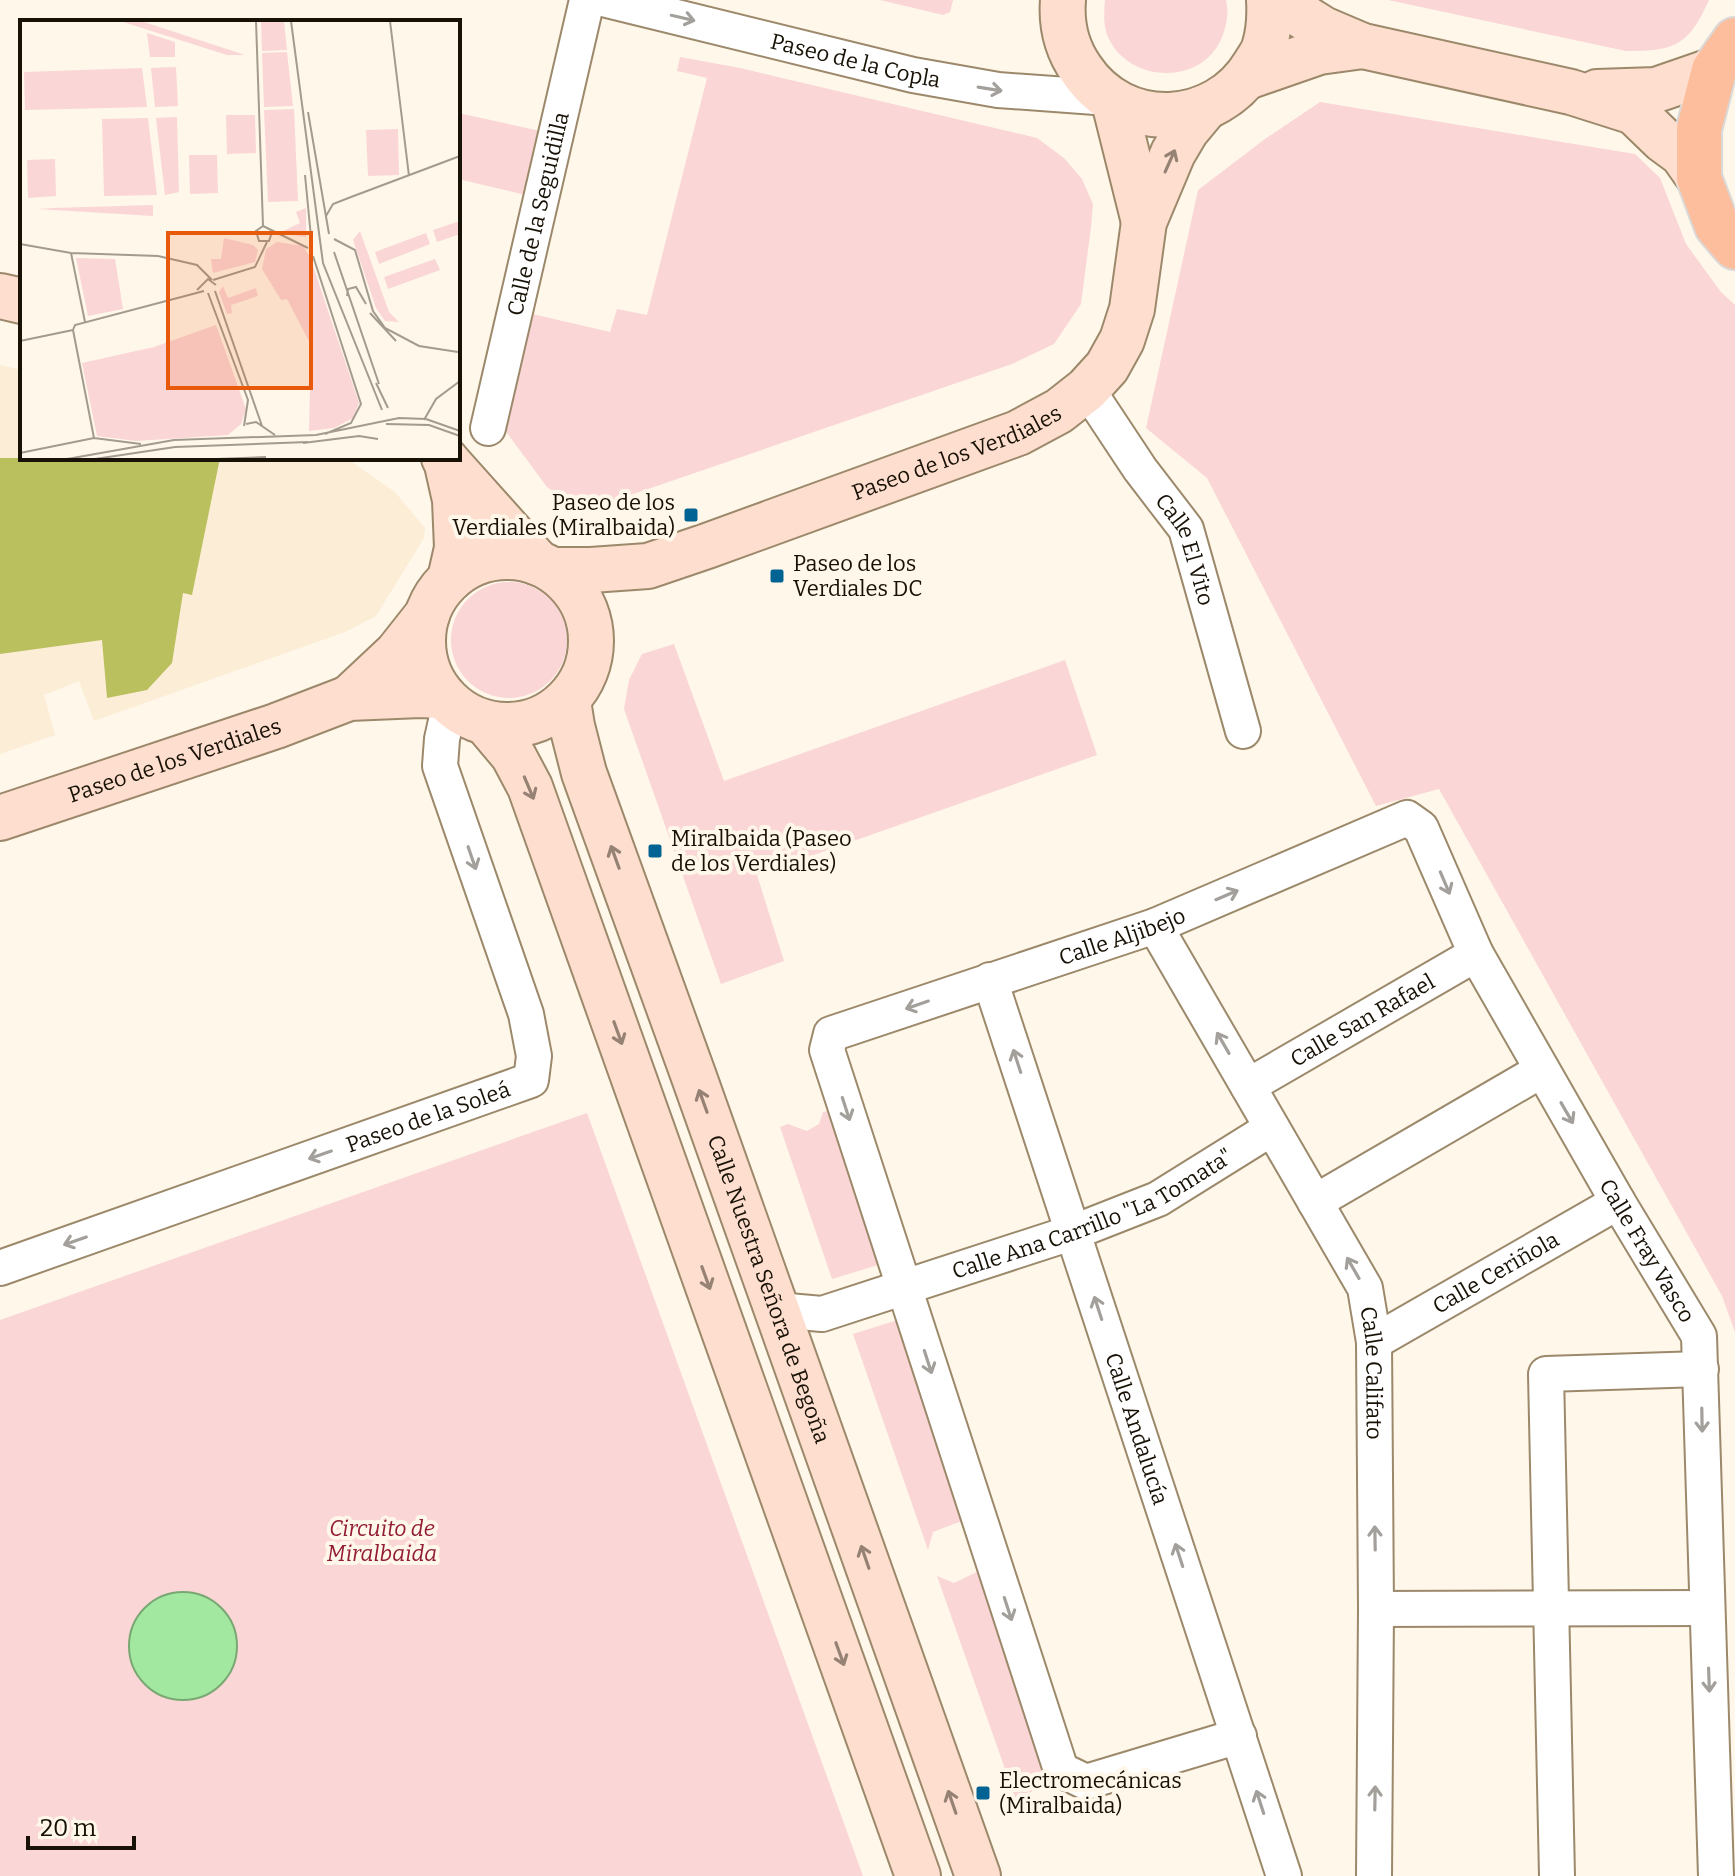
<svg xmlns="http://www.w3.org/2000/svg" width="1735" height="1876" viewBox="0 0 1735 1876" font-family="Bitter,serif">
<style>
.built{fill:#fcedd6}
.green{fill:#fad6d7}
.water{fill:#a2e8a0;stroke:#79a872;stroke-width:2}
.building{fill:#bbc05f}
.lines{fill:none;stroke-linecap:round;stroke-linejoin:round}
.street-casing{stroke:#9c896b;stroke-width:38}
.secondary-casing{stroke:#9c896b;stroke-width:48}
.primary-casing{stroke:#dad9d7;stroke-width:48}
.street{stroke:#fff;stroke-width:34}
.secondary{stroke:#fedece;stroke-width:44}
.primary{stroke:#fcbe9d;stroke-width:44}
.oneway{stroke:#a3a09b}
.oneway2{stroke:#968274}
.poi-dot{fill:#016393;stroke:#fff7e9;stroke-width:3}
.labels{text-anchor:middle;stroke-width:8;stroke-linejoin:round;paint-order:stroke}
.street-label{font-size:22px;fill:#181106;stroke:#fff7e9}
.poi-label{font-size:22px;fill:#181106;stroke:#fff7e9;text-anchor:start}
.park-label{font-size:22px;font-style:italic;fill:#921d35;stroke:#fff7e9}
.inset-road{fill:none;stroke:#a39b8e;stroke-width:2}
.view{fill:#e8590c;fill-opacity:0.15;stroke:#e8590c;stroke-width:4}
.inset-edge{fill:none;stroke:#181106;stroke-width:4}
</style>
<rect width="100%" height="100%" fill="#fff7e9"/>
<path class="built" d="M 0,365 L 22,370 L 22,458 L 346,458 L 395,492 L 425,528 L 424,538 L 376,616 L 345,632 L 94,721 L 79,681 L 44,695 L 55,735 L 0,754 Z"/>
<g class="green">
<path d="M 880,0 L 953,0 L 950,12 L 943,15 Z"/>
<path d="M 1105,0 L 1226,0 C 1229,12 1227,25 1222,37 C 1203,86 1129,84 1108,37 C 1103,25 1104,13 1105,0 Z"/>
<path d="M 1388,0 L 1709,0 C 1688,46 1675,51 1626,51 Z"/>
<path d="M 680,57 L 740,68 L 1037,138 L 1064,158 L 1082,179 L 1093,204 L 1091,227 L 1081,304 L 1054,344 L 1012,364 L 610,502 L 560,496 L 547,487 L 499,422 L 524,312 L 610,332 L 617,309 L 647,315 L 707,78 L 677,71 Z"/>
<path d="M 1320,102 L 1635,154 L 1660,178 L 1686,244 L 1721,292 L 1735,305 L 1735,1332 L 1722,1296 L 1439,789 L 1376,806 L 1207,478 L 1146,428 L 1198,190 L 1265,139 Z"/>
<path d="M 458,113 L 545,132 L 530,196 L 458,179 Z"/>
<circle cx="509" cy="640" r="58"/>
<path d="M 674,644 L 724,781 L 1065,660 L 1097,755 L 757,875 L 784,961 L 721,984 L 624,709 L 629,680 L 642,654 Z"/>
<path d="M 837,1109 L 888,1262 L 832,1279 L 780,1127 L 788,1124 L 807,1131 L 819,1124 L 823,1112 Z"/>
<path d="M 587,1113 L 863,1876 L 0,1876 L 0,1320 Z"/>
<path d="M 904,1318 L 975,1527 L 959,1522 L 933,1532 L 928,1550 L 853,1334 Z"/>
<path d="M 979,1571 L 1057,1778 L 1016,1800 L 937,1576 L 954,1583 Z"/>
</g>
<circle class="water" cx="183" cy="1646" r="54"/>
<path class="building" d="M 0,458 L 220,458 L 192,595 L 183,593 L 172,663 L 147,690 L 107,698 L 102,640 L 0,654 Z"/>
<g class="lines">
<g class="street-casing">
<g id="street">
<path id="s1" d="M 607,0 L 913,75 L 998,90 L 1109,98"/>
<path id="s2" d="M 1087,389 L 1140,469 L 1186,529 L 1243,731"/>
<path id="s3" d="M 488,428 L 587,0"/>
<path id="s4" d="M 1155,926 L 1365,1288 L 1374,1342 L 1376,1609 L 1374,1876"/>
<path id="s5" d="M 990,980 L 1284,1876"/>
<path id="s6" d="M 1248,1086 L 1476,954"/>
<path d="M 1315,1202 L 1542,1070"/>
<path id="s7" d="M 0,1268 L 531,1080 L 534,1056 L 526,1014 L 440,766 L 442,739 L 450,703"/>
<path id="s8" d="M 777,1310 L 822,1314 L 1074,1232 L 1158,1199 L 1272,1128"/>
<path id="s9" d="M 1374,1342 L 1618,1202"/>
<path d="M 1376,1609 L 1707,1608"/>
<path id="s10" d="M 1239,1736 L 1086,1782 L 1061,1770 L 827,1050 L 831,1034 L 1155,926 L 1407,818 L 1421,828 L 1476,954 L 1618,1202 L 1699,1336 L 1716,1876"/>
<path d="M 1557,1876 L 1546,1374 L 1701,1369"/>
</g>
</g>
<g class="secondary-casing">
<g id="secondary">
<path d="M 1063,0 C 1061,25 1067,49 1081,69 C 1123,133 1216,129 1255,64 C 1258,59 1262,54 1264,48 C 1269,32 1270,17 1269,0"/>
<path d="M 1282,0 L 1299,14 L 1323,29 L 1363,46 L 1571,92 L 1634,112 L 1663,140 L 1682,154 L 1699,178"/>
<path d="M 1247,77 L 1319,52 L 1363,46"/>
<path d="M 1597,92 L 1656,90 L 1714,70"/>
<path d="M 1114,102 L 1144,222"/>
<path d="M 0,296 L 22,301"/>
<path d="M 444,458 L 538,563"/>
<path d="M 446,460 L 455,500 L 457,548 L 450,579"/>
<circle cx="507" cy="641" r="84"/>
<path id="s11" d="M 553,570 L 591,570 L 648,566 L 707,546 L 1018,433 L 1059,411 L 1087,389 L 1107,367 L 1122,340 L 1132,309 L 1144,222 L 1173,153 L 1186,131 L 1206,107"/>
<path d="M 349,698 L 397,653 L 427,615"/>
<path id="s12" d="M 568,701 L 572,726 L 584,773 L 694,1077 L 978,1876"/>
<path d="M 487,724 L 513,755 L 530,787 L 918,1876"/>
<path id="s13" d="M 0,818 L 276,726 L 349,698 L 420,695 L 443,696"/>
</g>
</g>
<g class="primary-casing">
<path id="primary" d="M 1735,40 L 1714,70 L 1699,129 L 1699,178 L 1717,226 L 1735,247"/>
</g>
<use href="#street" class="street"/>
<use href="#secondary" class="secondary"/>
<use href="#primary" class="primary"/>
</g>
<defs><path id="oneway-shaft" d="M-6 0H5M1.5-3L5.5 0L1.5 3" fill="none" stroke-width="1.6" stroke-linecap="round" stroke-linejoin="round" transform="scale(2)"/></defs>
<g class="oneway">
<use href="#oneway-shaft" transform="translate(683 18) rotate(13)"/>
<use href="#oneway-shaft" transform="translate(990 89) rotate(9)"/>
<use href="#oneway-shaft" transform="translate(472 858) rotate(71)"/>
<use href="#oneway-shaft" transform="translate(1445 883) rotate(67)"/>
<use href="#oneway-shaft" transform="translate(1227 895) rotate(-23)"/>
<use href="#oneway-shaft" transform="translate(917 1005) rotate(161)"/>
<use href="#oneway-shaft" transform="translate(1223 1043) rotate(-120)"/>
<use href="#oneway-shaft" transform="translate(1017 1061) rotate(-108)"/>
<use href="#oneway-shaft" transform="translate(846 1109) rotate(72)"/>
<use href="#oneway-shaft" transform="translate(1567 1113) rotate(60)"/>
<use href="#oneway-shaft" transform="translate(320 1155) rotate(161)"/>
<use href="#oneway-shaft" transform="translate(75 1241) rotate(161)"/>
<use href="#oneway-shaft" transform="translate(1353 1268) rotate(-120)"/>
<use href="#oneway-shaft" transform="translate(1098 1308) rotate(-108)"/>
<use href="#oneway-shaft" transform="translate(928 1362) rotate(72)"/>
<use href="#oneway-shaft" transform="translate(1702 1420) rotate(89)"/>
<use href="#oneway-shaft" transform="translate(1375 1538) rotate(-91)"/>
<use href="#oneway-shaft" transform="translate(1179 1555) rotate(-108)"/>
<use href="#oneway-shaft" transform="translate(1008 1609) rotate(72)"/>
<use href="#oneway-shaft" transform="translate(1709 1680) rotate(88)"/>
<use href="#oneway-shaft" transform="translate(1375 1798) rotate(-89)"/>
<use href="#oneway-shaft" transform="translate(1260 1802) rotate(-108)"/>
</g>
<g class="oneway2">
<use href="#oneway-shaft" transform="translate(1170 161) rotate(-66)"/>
<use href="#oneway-shaft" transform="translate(529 788) rotate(67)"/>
<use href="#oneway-shaft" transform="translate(615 857) rotate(-110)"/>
<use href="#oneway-shaft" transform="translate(618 1033) rotate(70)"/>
<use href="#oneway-shaft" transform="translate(703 1101) rotate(-110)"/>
<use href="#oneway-shaft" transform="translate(706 1278) rotate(70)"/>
<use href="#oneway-shaft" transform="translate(865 1557) rotate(-109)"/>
<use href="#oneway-shaft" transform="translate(840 1654) rotate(70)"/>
<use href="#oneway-shaft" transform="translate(952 1802) rotate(-109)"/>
</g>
<g class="poi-dot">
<rect x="683" y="507" width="16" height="16" rx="4"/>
<rect x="769" y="568" width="16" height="16" rx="4"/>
<rect x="647" y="843" width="16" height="16" rx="4"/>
<rect x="975" y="1785" width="16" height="16" rx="4"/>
</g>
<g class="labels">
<g class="street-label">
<text dy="8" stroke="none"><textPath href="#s1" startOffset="256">Paseo de la Copla</textPath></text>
<text dy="8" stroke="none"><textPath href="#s3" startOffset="220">Calle de la Seguidilla</textPath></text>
<text dy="8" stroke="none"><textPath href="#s11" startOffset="424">Paseo de los Verdiales</textPath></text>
<text dy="8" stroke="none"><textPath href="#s2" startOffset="190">Calle El Vito</textPath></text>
<text dy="8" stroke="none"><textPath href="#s13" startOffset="184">Paseo de los Verdiales</textPath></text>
<text dy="8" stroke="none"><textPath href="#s10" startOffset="1268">Calle Aljibejo</textPath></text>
<text dy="8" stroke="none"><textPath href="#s6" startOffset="132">Calle San Rafael</textPath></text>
<text dy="8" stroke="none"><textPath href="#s7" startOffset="454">Paseo de la Soleá</textPath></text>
<text dy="8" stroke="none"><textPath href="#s8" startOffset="334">Calle Ana Carrillo "La Tomata"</textPath></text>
<text dy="8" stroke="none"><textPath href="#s10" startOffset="2074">Calle Fray Vasco</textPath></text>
<text dy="8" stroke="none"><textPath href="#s9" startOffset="140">Calle Ceriñola</textPath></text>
<text dy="8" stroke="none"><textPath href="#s12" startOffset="622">Calle Nuestra Señora de Begoña</textPath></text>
<text dy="8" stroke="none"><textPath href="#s4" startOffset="504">Calle Califato</textPath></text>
<text dy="8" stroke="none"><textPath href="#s5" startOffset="472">Calle Andalucía</textPath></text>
</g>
<g class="poi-label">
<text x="675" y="510" text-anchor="end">Paseo de los<tspan x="675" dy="25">Verdiales (Miralbaida)</tspan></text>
<text x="793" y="571">Paseo de los<tspan x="793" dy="25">Verdiales DC</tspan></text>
<text x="671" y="846">Miralbaida (Paseo<tspan x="671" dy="25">de los Verdiales)</tspan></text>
<text x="999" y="1788">Electromecánicas<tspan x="999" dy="25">(Miralbaida)</tspan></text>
</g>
<g class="park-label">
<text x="382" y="1536">Circuito de<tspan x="382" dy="25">Miralbaida</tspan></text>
</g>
</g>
<g transform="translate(20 20)">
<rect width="440" height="440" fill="#fff7e9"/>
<path d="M 100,1 L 121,1 L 225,35 L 207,35 ZM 241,1 L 264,1 L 267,30 L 242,31 ZM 127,13 L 155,22 L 155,37 L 130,37 ZM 267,32 L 273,86 L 244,87 L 242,33 ZM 156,47 L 158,86 L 135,87 L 131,48 ZM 122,48 L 127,87 L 5,90 L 4,52 ZM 274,89 L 278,181 L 248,182 L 244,90 ZM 206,95 L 235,95 L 236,133 L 207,134 ZM 157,97 L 159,172 L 145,175 L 136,98 ZM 128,98 L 137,175 L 84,176 L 82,99 ZM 378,109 L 379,155 L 348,156 L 346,110 ZM 169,135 L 197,135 L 198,173 L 170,174 ZM 35,139 L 36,176 L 8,178 L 7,140 ZM 133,185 L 133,196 L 18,189 L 33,188 ZM 286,188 L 286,217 L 259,213 L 280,203 L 276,192 ZM 440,201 L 440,214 L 417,222 L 413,210 ZM 340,211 L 369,292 L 379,302 L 365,301 L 356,288 L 333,220 ZM 406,213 L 410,224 L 359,244 L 355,232 ZM 204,218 L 233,225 L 238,230 L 235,242 L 193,253 L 191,239 L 201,239 ZM 257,222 L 283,226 L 290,237 L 339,383 L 333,398 L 314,408 L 289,411 L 291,325 L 267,279 L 261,280 L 242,249 L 246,229 ZM 56,238 L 95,239 L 103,289 L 68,296 ZM 415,239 L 420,250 L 368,269 L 364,257 ZM 203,266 L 208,278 L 236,268 L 238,276 L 211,285 L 212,293 L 207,294 L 199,272 ZM 196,305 L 226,389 L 221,404 L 208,415 L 116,421 L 77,416 L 62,343 L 134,327 Z" fill="#fad6d7"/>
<path class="inset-road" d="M 236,1 L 243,206M 271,1 L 303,243 L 362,390M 370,1 L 389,156M 288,92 L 309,214M 0,108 L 0,203M 285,155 L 291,217M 331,177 L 440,136M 306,196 L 313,184 L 331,177M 243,206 L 288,228M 243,206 L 236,211 L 239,221 L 249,221 L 252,212M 314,219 L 335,230 L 353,291 L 365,308 L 399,326 L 438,332M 0,224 L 51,233 L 138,236 L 177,245 L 192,260M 314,232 L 359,364M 51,233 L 65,302M 293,236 L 341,384 L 331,403 L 305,414M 193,260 L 235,247 L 247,222M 177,270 L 188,259 L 196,265M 195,271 L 242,406M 188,273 L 228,380 L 224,406M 327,276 L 328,269 L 336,267 L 346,284M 350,293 L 376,321M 53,310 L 55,305 L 184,271M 53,310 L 74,418M 0,321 L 53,310M 356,363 L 368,388M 404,400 L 416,379 L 440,361M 226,404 L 236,402 L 255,415M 366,404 L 409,405 L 440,416M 283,423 L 339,416 L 358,419M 0,433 L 74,418 L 121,424M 47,439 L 154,420 L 296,415 L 379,398 L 406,399 L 440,411M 75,439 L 155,427 L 288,422M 196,439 L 246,437"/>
<path class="view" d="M 148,213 L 291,213 L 291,368 L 148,368 Z"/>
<rect width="440" height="440" class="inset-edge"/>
</g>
<path d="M28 1836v12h106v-12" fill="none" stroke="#181106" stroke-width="4"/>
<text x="40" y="1836" font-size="24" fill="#181106" stroke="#fff7e9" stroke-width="6" paint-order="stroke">20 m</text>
</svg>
